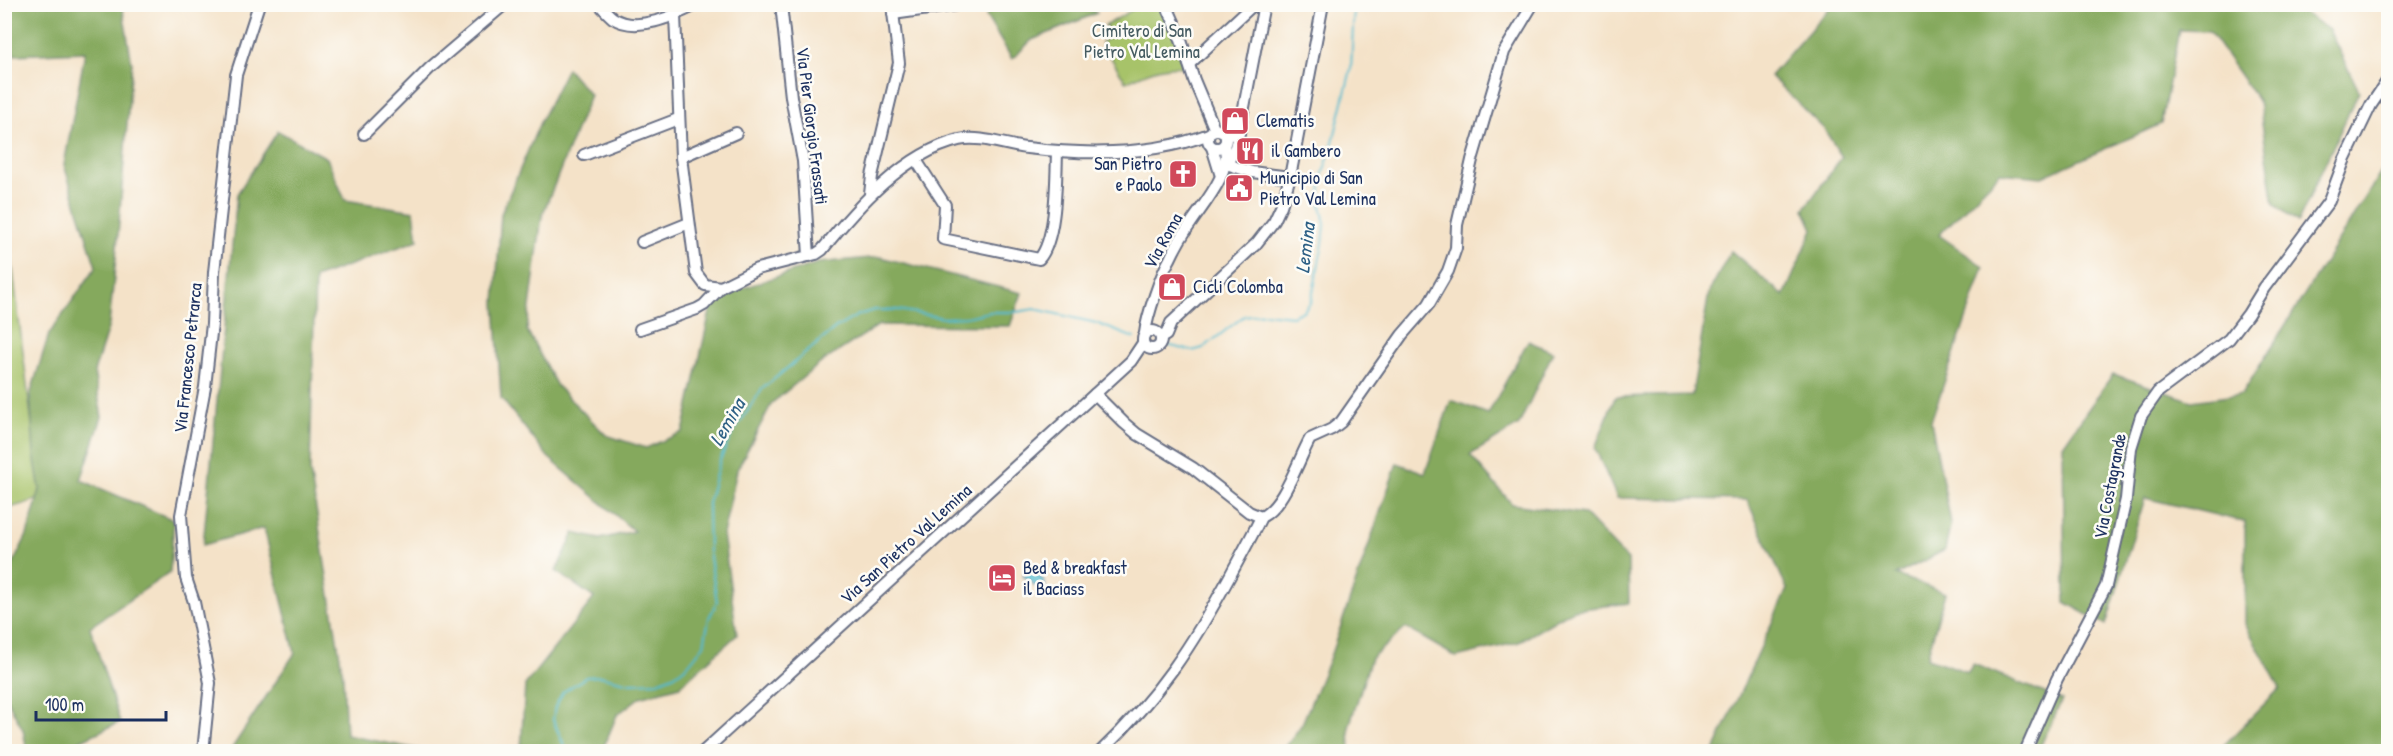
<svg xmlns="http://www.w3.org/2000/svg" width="2393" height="756" viewBox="0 0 2393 756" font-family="'Patrick Hand',sans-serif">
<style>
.green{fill:#a7c369;stroke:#617964;stroke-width:1.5}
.forest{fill:#85a95d;stroke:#506c5e;stroke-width:1.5}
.water{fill:#51bace;stroke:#367496;stroke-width:1.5}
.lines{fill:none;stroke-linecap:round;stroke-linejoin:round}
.stream{stroke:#51bace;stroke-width:2}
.minor-casing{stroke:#676e83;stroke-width:14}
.minor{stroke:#fff;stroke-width:10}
.labels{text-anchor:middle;stroke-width:5;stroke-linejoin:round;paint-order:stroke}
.park-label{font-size:18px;fill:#455b61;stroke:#fdfcf7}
.poi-label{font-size:18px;fill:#1b2f5e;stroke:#fdfcf7;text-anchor:start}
.street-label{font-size:18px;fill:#1b2f5e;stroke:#fdfcf7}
.water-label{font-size:20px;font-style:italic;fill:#2e6085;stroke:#fdfcf7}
</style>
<rect width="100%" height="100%" fill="#fdfcf7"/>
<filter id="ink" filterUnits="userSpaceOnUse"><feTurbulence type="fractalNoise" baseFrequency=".0167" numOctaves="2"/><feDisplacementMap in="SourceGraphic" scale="12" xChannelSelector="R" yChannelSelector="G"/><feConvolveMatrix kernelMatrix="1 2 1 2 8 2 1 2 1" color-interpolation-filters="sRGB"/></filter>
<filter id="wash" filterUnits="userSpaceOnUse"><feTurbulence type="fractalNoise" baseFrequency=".008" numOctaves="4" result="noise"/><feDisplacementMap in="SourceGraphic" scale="24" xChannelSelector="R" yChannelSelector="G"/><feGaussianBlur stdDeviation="1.35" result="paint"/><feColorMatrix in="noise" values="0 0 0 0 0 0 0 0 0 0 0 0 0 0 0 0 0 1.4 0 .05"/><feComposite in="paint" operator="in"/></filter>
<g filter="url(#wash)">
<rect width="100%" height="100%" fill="#f4e2c8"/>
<g class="green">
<path d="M 1140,5 L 1158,5 L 1178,41 L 1174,44 L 1184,67 C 1164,64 1144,73 1126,82 L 1101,42 L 1112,36 L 1105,26 Z"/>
<path d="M 4,230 L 8,230 L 40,490 L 37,500 L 10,508 L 5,506 Z"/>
</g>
<g class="forest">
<path d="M 5,4 L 122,5 L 132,63 L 117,248 L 109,325 L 94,372 L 102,417 L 81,480 L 174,520 L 170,572 L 90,627 L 120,722 L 73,744 L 73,751 L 27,751 L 23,730 L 5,696 L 4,582 L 27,535 L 40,490 L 34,455 L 30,395 L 49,334 L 96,267 L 64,165 L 85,52 L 14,55 L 5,36 Z"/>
<path d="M 992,5 L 1086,5 L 1097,13 L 1032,40 L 1012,59 L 986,16 Z"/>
<path d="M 1832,5 L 2292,5 L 2329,30 L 2359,91 L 2298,222 L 2274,204 L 2259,102 L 2209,31 L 2179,30 L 2161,124 L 2042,177 L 2000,173 L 1939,235 L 1984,267 L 1931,421 L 1951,523 L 1945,550 L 1896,575 L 1945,593 L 1927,658 L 1968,672 L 1973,664 L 2062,700 L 2038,751 L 1714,751 L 1787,589 L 1747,500 L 1617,498 L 1595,448 L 1615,397 L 1692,395 L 1709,292 L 1731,251 L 1784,296 L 1813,229 L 1804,209 L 1842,157 L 1824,129 L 1770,76 Z"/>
<path d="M 567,68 L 590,95 L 542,216 L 527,330 L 557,386 L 606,435 L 646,448 L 683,432 L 713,298 L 818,263 L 880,257 L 1022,293 L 1010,326 L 879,325 L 822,362 L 772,403 L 737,470 L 723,534 L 737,635 L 680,686 L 640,697 L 617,715 L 602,751 L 507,751 L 521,749 L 525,685 L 594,598 L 556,571 L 574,533 L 600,539 L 634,531 L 548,457 L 501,398 L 495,303 L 501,214 L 541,120 Z"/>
<path d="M 278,131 L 327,158 L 345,200 L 414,211 L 418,240 L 315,278 L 310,471 L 343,676 L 346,735 L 428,751 L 230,751 L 295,653 L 264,528 L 203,545 L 237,194 Z"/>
<path d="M 2385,166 L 2388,168 L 2388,751 L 2218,751 L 2280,688 L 2245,624 L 2245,522 L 2145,498 L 2106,625 L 2065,602 L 2063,445 L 2113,374 L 2192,401 L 2242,394 Z"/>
<path d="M 1528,341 L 1553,352 L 1519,425 L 1470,455 L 1512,504 L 1584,514 L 1628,560 L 1629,603 L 1573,610 L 1519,642 L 1456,657 L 1406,628 L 1371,658 L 1349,727 L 1350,751 L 1283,751 L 1302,724 L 1330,657 L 1397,463 L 1425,473 L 1451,400 L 1488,414 Z"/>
</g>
<path class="water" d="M 1030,568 L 1043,579 L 1046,587 L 1040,590 L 1023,576 Z"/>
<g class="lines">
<g class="stream">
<path d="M 1167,345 L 1192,351 L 1203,348 L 1244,316 L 1265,313 L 1292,316 L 1303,311 L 1311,302 L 1323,243 L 1325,224 L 1320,201 L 1322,176 L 1332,146 L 1351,69 L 1354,4"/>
<path d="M 567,752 L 553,720 L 555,707 L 563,692 L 586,677 L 600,676 L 630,683 L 658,682 L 675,675 L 688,665 L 704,645 L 709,618 L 717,602 L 709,551 L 708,503 L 720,460 L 731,436 L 762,389 L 836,328 L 858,315 L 875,310 L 898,310 L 944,318 L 966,317 L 989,312 L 1016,312 L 1035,309 L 1096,323 L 1134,338"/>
</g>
</g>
</g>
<g filter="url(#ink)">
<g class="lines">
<g class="minor-casing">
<g id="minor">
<path d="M 599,4 C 604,9 608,14 613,18 C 637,34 675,15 698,4"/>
<path d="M 781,4 L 791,97 L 803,161 L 809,256"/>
<path d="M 1166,4 L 1178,31 L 1194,80 L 1215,130"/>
<path d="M 893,14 L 964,4"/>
<path d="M 675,15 L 681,157 L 696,273 L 705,285 L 721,287 L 757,269 L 816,254 L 822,250 C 856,208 904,153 959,140 C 981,135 1006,146 1027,148 C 1086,155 1153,156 1209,134"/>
<path d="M 1189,64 L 1254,4"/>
<circle cx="1217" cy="139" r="9"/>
<path d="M 1239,133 L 1233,154 L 1226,164 L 1252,172 L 1290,177"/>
<path d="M 364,134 L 431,67 L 505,4"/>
<path d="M 1226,136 L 1239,133 L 1264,4"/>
<path d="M 1212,147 L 1220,173"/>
<path d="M 584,155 L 678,119"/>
<path d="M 681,157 L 736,133"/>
<path d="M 916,160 L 945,205 L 943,239 L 1039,259 C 1057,239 1056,178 1057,152"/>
<path d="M 870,194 L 872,176 L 899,63 L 892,4"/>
<path d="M 642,242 L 689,223"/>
<path d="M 640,329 L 697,309 L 704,305 L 721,287"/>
<circle cx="1152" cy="340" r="9"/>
<path d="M 1145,333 C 1147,316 1161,274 1170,259 C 1176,246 1183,234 1191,223 C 1205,202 1233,171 1224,145"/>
<path d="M 1161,338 L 1166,335 L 1171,323 L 1256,244 L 1274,221 L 1281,206 L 1290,177 L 1323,4"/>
<path d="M 1095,394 L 1124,423 L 1137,434 L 1193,468 L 1249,512 L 1261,517"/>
<path d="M 203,752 L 210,683 L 194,602 L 186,578 L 181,515 L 205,387 L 212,324 L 214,272 L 236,75 L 259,4"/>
<path d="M 703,752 L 1131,361 L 1143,343"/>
<path d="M 1100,752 C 1160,695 1192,646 1231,574 C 1241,555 1252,536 1261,517 C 1284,507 1298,460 1310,439 L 1332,429 L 1341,422 L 1402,335 L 1429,304 L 1448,271 L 1456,248 L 1457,225 L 1472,160 L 1504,52 L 1533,4"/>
<path d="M 2025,752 L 2057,679 L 2106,586 L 2126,499 L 2131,448 L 2141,416 L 2158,392 L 2229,339 L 2248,314 L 2264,288 L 2329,201 L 2344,161 L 2371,105 L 2388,80"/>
</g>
</g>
<use href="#minor" class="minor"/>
</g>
</g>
<defs>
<g id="shop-square" transform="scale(1.5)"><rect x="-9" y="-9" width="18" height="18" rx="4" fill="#d1495b" stroke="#fdfcf7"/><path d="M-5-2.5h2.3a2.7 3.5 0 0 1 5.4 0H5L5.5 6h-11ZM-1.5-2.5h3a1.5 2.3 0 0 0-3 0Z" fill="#fff"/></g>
<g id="restaurant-square" transform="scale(1.5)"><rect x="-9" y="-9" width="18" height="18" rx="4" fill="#d1495b" stroke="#fdfcf7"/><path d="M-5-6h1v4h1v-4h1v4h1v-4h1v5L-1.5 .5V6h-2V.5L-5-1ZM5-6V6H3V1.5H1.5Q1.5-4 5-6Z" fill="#fff"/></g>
<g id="church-square" transform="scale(1.5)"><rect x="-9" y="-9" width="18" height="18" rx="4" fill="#d1495b" stroke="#fdfcf7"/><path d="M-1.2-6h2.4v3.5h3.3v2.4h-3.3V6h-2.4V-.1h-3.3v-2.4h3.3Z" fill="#fff"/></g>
<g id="civic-square" transform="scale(1.5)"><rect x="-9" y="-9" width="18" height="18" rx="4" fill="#d1495b" stroke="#fdfcf7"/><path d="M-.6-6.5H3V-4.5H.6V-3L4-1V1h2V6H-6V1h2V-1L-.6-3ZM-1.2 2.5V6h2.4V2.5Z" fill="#fff"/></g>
<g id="hotel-square" transform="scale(1.5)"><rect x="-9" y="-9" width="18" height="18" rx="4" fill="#d1495b" stroke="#fdfcf7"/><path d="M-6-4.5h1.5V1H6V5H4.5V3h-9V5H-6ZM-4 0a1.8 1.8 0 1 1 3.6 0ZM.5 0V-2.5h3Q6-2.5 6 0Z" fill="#fff"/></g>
</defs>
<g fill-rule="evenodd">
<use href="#shop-square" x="1235" y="121"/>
<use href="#restaurant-square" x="1250" y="151"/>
<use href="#church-square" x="1183" y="174"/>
<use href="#civic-square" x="1239" y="188"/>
<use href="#shop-square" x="1172" y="287"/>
<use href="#hotel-square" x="1002" y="578"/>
</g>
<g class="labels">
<g class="park-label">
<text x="1142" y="37">Cimitero di San<tspan x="1142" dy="21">Pietro Val Lemina</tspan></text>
</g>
<g class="poi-label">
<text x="1256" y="127">Clematis</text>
<text x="1271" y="157">il Gambero</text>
<text x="1162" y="170" text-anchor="end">San Pietro<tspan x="1162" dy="21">e Paolo</tspan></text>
<text x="1260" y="184">Municipio di San<tspan x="1260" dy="21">Pietro Val Lemina</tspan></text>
<text x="1193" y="293">Cicli Colomba</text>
<text x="1023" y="574">Bed &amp; breakfast<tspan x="1023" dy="21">il Baciass</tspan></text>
</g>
<g class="street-label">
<text transform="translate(812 126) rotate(83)" y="6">Via Pier Giorgio Frassati</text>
<text transform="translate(1163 241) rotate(-61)" y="6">Via Roma</text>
<text transform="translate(188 358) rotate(-84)" y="6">Via Francesco Petrarca</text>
<text transform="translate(2110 486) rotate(-79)" y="6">Via Costagrande</text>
<text transform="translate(906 544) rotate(-42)" y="6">Via San Pietro Val Lemina</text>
</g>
<g class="water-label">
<text transform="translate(1305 248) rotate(-83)" y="7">Lemina</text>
<text transform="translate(727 422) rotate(-60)" y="7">Lemina</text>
</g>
</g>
<rect width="2393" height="756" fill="none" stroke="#fdfcf7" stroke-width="24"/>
<path d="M36 711v9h130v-9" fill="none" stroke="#1b2f5e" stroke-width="3"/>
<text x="45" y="711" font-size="18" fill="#1b2f5e" stroke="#fdfcf7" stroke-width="4.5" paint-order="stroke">100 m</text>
</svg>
